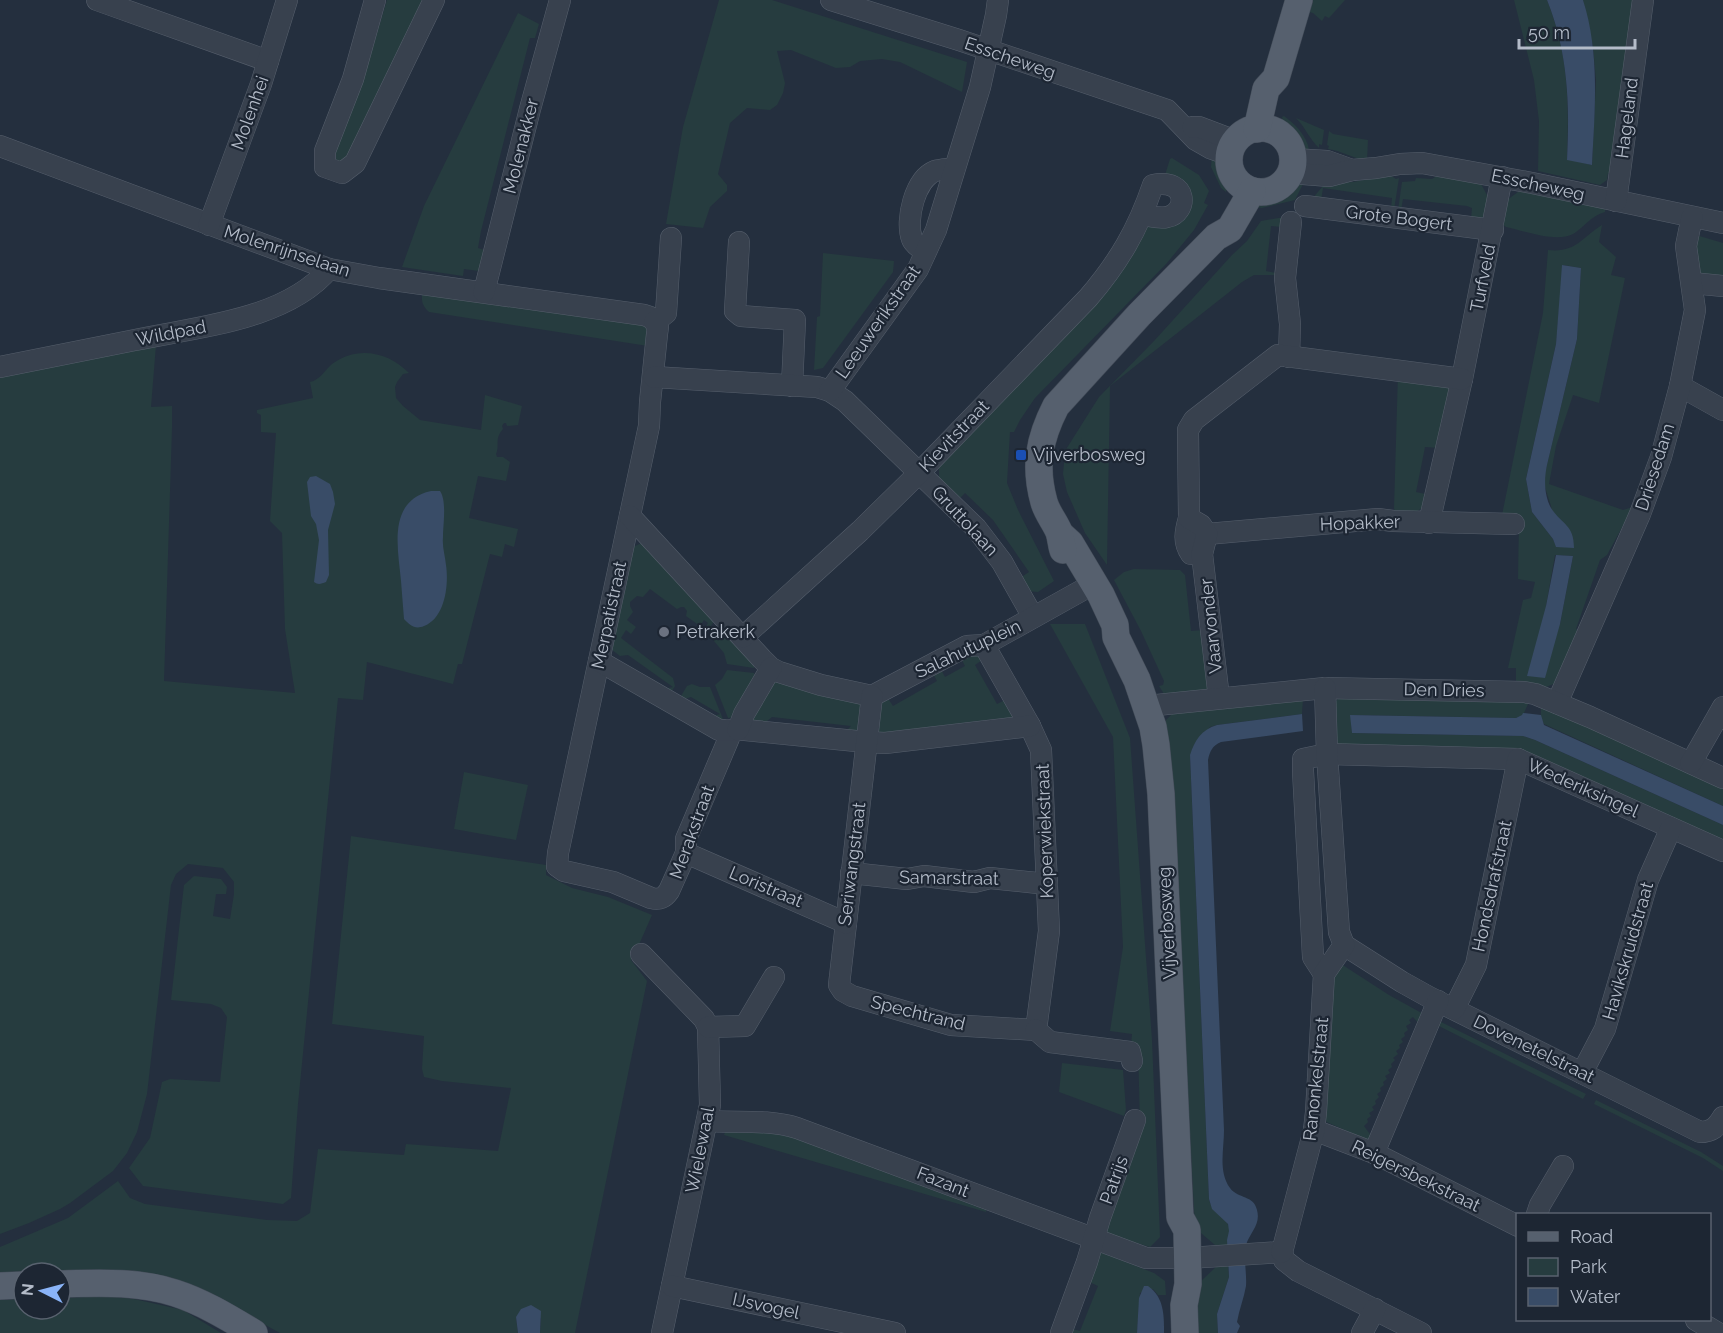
<svg xmlns="http://www.w3.org/2000/svg" width="1723" height="1333" viewBox="0 0 1723 1333" font-family="Raleway,sans-serif">
<style>
.green{fill:#263c3f;fill-rule:evenodd}
.water{fill:#394c67}
.lines{fill:none;stroke-linecap:round;stroke-linejoin:round}
.minor-casing{stroke:#565f6c;stroke-width:22}
.major-casing{stroke:#414a57;stroke-width:28}
.minor{stroke:#38414e;stroke-width:21}
.major{stroke:#56606e;stroke-width:27}
.transit-dot{fill:#1a4fb4;stroke:#1d2633;stroke-width:2}
.worship-dot{fill:#6b7280;stroke:#1d2633;stroke-width:2}
.labels{text-anchor:middle;stroke-width:4.5;stroke-linejoin:round;paint-order:stroke}
.street-label{font-size:18px;fill:#b4bcc9;stroke:#1d2633}
.poi-label{font-size:18px;fill:#b4bcc9;stroke:#1d2633;text-anchor:start}
</style>
<rect width="100%" height="100%" fill="#242f3e"/>
<g class="green">
<path d="M 387,0 L 424,0 L 350,158 L 336,162 L 332,148 L 369,60 Z"/>
<path d="M 719,0 L 772,0 L 967,62 L 962,92 L 900,62 L 882,59 L 860,61 L 850,67 L 836,68 L 791,50 L 777,51 L 785,83 L 783,93 L 777,105 L 770,110 L 747,108 L 730,123 L 718,174 L 727,185 L 727,191 L 710,207 L 703,228 L 666,224 L 683,127 Z"/>
<path d="M 1313,0 L 1345,0 L 1329,18 L 1325,16 L 1322,21 L 1313,13 L 1309,12 Z"/>
<path d="M 1514,0 L 1547,0 C 1569,55 1569,101 1567,159 L 1592,165 L 1596,80 L 1593,47 L 1583,0 L 1636,0 L 1613,174 L 1608,173 L 1607,180 L 1600,185 L 1538,171 L 1539,121 L 1534,80 Z"/>
<path d="M 518,13 L 539,24 L 535,38 L 530,38 L 481,231 L 478,248 L 484,250 L 479,271 L 464,269 L 463,276 L 402,267 L 424,206 Z"/>
<path d="M 1284,116 C 1295,124 1307,136 1309,150 L 1304,153 C 1293,143 1284,132 1282,117 Z"/>
<path d="M 1296,118 L 1324,130 L 1322,145 L 1319,144 L 1319,148 C 1310,140 1305,127 1296,118 Z"/>
<path d="M 1329,131 L 1333,134 L 1368,140 L 1367,161 C 1353,158 1342,151 1328,149 L 1329,146 L 1327,145 Z"/>
<path d="M 1212,155 C 1226,164 1227,177 1226,192 L 1221,188 L 1211,167 Z"/>
<path d="M 1172,158 L 1199,175 L 1209,191 L 1204,203 L 1208,205 L 1194,230 L 1167,263 L 1035,398 L 1020,420 L 1014,432 L 1010,432 L 1007,483 L 1018,510 L 1054,581 L 1038,592 L 1027,591 L 1020,578 L 1029,572 L 993,520 L 965,493 L 957,501 L 939,479 L 939,465 L 1144,226 L 1181,216 L 1164,178 L 1170,159 Z"/>
<path d="M 1440,174 L 1481,184 L 1489,199 L 1486,214 L 1479,220 L 1471,219 L 1472,208 L 1467,206 L 1403,199 L 1401,210 L 1398,210 L 1402,182 L 1415,181 L 1416,178 L 1432,179 Z"/>
<path d="M 1390,175 L 1396,179 L 1399,178 L 1394,210 L 1391,209 L 1392,198 L 1323,188 L 1321,201 L 1312,199 L 1323,186 L 1324,183 L 1353,182 Z"/>
<path d="M 1297,182 L 1304,182 L 1295,200 L 1262,208 L 1250,206 L 1257,199 L 1274,194 Z"/>
<path d="M 1522,189 L 1605,207 L 1605,212 C 1589,217 1585,227 1573,234 C 1556,243 1525,231 1506,227 L 1502,224 L 1507,200 L 1518,192 L 1521,192 Z"/>
<path d="M 1284,217 L 1282,227 L 1271,226 L 1266,271 L 1276,273 L 1276,275 L 1254,275 L 1242,282 L 1110,386 L 1107,565 L 1085,533 L 1067,492 L 1063,474 L 1065,451 L 1099,397 L 1154,341 L 1232,255 L 1247,241 L 1261,221 Z"/>
<path d="M 1602,225 L 1599,242 L 1616,257 L 1611,275 L 1625,278 L 1599,403 L 1573,395 L 1556,446 L 1549,484 L 1623,510 L 1633,507 L 1607,555 L 1600,560 L 1576,629 L 1580,631 L 1556,683 L 1546,687 L 1516,682 L 1516,668 L 1508,668 L 1523,600 L 1531,598 L 1535,582 L 1518,579 L 1519,520 L 1502,515 L 1543,313 L 1548,250 C 1576,253 1581,238 1602,225 ZM 1563,265 L 1581,268 L 1577,339 L 1544,477 L 1544,484 L 1551,506 L 1556,546 L 1553,539 L 1532,512 L 1526,479 L 1556,344 ZM 1555,555 L 1573,556 L 1560,624 L 1546,606 Z"/>
<path d="M 1696,235 L 1723,243 L 1723,279 L 1697,276 Z"/>
<path d="M 823,253 L 894,261 L 893,272 L 823,368 L 814,370 L 817,317 L 820,316 Z"/>
<path d="M 423,289 L 651,325 L 648,346 L 429,312 C 421,305 421,299 423,289 Z"/>
<path d="M 156,345 L 151,407 L 172,406 L 172,428 L 164,681 L 295,693 L 285,629 L 282,533 L 270,521 L 276,433 L 261,432 L 261,415 L 257,413 L 257,410 L 313,398 L 310,382 C 320,380 324,371 332,364 C 357,345 389,352 409,373 L 403,374 L 397,382 L 395,387 L 396,398 L 403,406 L 420,420 L 481,430 L 485,395 L 522,406 L 518,425 L 507,426 L 506,423 L 504,423 L 502,426 L 503,429 C 494,439 500,445 496,454 L 497,457 L 503,457 L 510,462 L 506,481 L 478,476 L 469,518 L 518,529 L 514,547 L 505,544 L 502,557 L 490,554 L 462,664 L 458,664 L 453,684 L 367,662 L 363,700 L 338,698 L 298,1104 L 291,1198 L 283,1204 L 143,1186 L 129,1168 L 150,1138 L 162,1082 L 170,1079 L 220,1082 L 227,1017 L 221,1008 L 211,1004 L 171,1000 L 184,885 L 194,876 L 221,879 L 227,887 L 226,894 L 216,894 L 213,916 L 230,919 L 234,894 L 234,882 L 223,868 L 188,864 L 176,874 L 171,885 L 147,1094 L 137,1132 L 127,1153 L 113,1171 L 70,1203 L 60,1209 L 29,1223 L 0,1234 L 0,375 Z"/>
<path d="M 1398,373 L 1450,387 L 1439,448 L 1425,447 L 1416,492 L 1430,495 L 1424,507 L 1409,516 L 1395,513 L 1394,508 Z"/>
<path d="M 646,541 L 715,619 C 713,624 710,628 705,628 L 708,623 L 704,620 L 700,626 L 686,616 L 687,611 L 684,607 L 681,607 L 677,609 L 650,589 L 643,597 L 637,596 L 630,602 L 630,606 L 633,612 L 627,620 L 636,627 L 631,634 L 626,630 L 621,638 L 673,678 L 675,686 L 668,697 L 659,690 L 673,687 L 628,655 L 620,656 L 611,649 L 633,547 Z"/>
<path d="M 1134,569 L 1180,570 L 1185,575 L 1191,631 L 1203,630 L 1210,694 L 1164,694 L 1159,686 L 1163,685 L 1164,681 L 1141,631 L 1114,580 L 1124,572 Z"/>
<path d="M 1050,624 L 1085,624 L 1130,738 L 1152,1040 L 1160,1237 L 1150,1247 L 1107,1234 L 1102,1225 L 1140,1126 L 1138,1046 L 1131,1045 L 1132,1034 L 1110,1031 L 1123,947 L 1113,737 Z"/>
<path d="M 721,630 L 757,663 L 754,668 L 727,664 L 724,653 L 714,641 L 715,636 Z"/>
<path d="M 968,652 L 985,658 L 975,665 L 997,704 L 1007,699 L 1013,715 L 1012,719 L 1004,724 L 1003,718 L 889,732 L 877,739 L 874,709 L 887,697 L 893,706 L 937,681 L 932,671 L 940,668 L 945,677 L 965,666 L 960,656 Z"/>
<path d="M 727,670 L 754,673 L 756,679 L 734,717 L 728,718 L 715,685 L 722,679 Z"/>
<path d="M 769,680 L 862,700 L 865,730 L 841,736 L 851,726 L 772,717 L 760,727 L 754,725 L 749,713 Z"/>
<path d="M 692,684 L 700,687 L 710,687 L 723,719 L 719,725 L 707,718 L 720,714 L 691,697 L 678,701 L 687,686 Z"/>
<path d="M 1338,695 L 1530,700 L 1523,715 L 1516,718 L 1351,715 L 1352,733 L 1523,736 L 1535,740 L 1723,825 L 1723,846 L 1527,757 L 1336,748 L 1335,702 L 1338,699 Z"/>
<path d="M 1303,698 L 1302,714 L 1217,725 L 1210,727 L 1190,755 L 1209,1199 C 1211,1212 1226,1215 1229,1227 C 1230,1233 1227,1241 1228,1247 L 1215,1245 L 1195,1228 L 1171,779 L 1164,729 L 1166,720 L 1175,711 Z"/>
<path d="M 1541,703 L 1723,785 L 1723,806 L 1544,724 L 1541,718 Z"/>
<path d="M 464,772 L 528,785 L 516,840 L 454,829 Z"/>
<path d="M 351,836 L 546,865 L 546,875 L 572,888 L 608,897 L 652,915 L 634,956 L 631,960 L 647,981 L 575,1333 L 540,1333 L 541,1318 L 516,1317 L 518,1333 L 280,1333 L 203,1291 L 82,1271 L 0,1274 L 0,1247 L 68,1218 L 118,1181 L 130,1198 L 145,1204 L 267,1220 L 297,1221 L 310,1213 L 318,1149 L 404,1155 L 406,1144 L 498,1151 L 511,1088 L 442,1081 L 424,1077 L 422,1069 L 424,1036 L 332,1024 Z"/>
<path d="M 1338,962 L 1389,995 L 1427,1016 L 1422,1027 L 1413,1017 L 1409,1020 L 1411,1023 L 1406,1026 L 1408,1030 L 1404,1033 L 1405,1036 L 1401,1039 L 1403,1042 L 1399,1045 L 1400,1048 L 1396,1051 L 1398,1054 L 1393,1058 L 1395,1060 L 1391,1064 L 1392,1067 L 1388,1070 L 1390,1073 L 1385,1076 L 1387,1079 L 1383,1082 L 1384,1085 L 1380,1088 L 1381,1091 L 1377,1094 L 1379,1097 L 1375,1101 L 1376,1104 L 1372,1107 L 1374,1110 L 1369,1113 L 1371,1116 L 1367,1119 L 1368,1122 L 1364,1126 L 1372,1137 L 1370,1141 L 1322,1120 L 1329,983 Z"/>
<path d="M 1435,1019 L 1586,1094 L 1583,1099 L 1433,1023 Z"/>
<path d="M 1062,1063 L 1123,1070 L 1126,1110 L 1124,1116 L 1059,1092 Z"/>
<path d="M 1596,1100 L 1701,1152 L 1723,1166 L 1723,1171 L 1703,1158 L 1594,1104 Z"/>
<path d="M 734,1129 L 738,1133 L 766,1132 L 791,1137 L 986,1210 L 986,1212 L 724,1135 L 726,1130 Z"/>
<path d="M 1100,1252 L 1154,1273 L 1165,1281 L 1166,1295 L 1158,1295 L 1153,1289 L 1140,1293 L 1137,1333 L 1067,1333 L 1069,1328 L 1080,1331 L 1098,1286 L 1087,1281 Z"/>
<path d="M 1228,1265 L 1229,1277 L 1217,1314 L 1218,1333 L 1196,1333 L 1198,1284 L 1217,1266 Z"/>
<path d="M 109,1296 L 134,1299 L 183,1310 L 221,1333 L 0,1333 L 0,1300 L 24,1299 L 24,1309 L 60,1309 L 60,1298 Z"/>
</g>
<g class="water">
<path d="M 1547,0 L 1583,0 C 1600,53 1595,110 1592,165 L 1567,160 C 1570,105 1568,52 1547,0 Z"/>
<path d="M 1562,265 L 1581,268 L 1577,339 L 1547,465 C 1544,479 1544,495 1551,508 C 1562,525 1574,524 1574,548 L 1556,547 L 1553,539 L 1532,512 L 1526,479 L 1556,344 Z"/>
<path d="M 316,476 L 330,484 L 333,492 L 335,504 L 328,530 L 329,575 L 326,582 C 321,584 318,585 314,582 L 319,540 L 316,524 L 311,516 L 307,482 L 310,477 Z"/>
<path d="M 431,491 L 440,491 C 447,501 443,525 443,537 C 442,547 445,555 446,565 C 449,585 445,618 424,626 C 415,630 410,625 404,619 C 403,606 402,594 401,581 C 398,548 387,501 431,491 Z"/>
<path d="M 1556,555 L 1573,556 L 1560,624 L 1545,678 L 1527,676 L 1546,606 Z"/>
<path d="M 1523,713 L 1541,715 L 1544,725 L 1723,806 L 1723,825 L 1535,740 L 1523,736 L 1352,733 L 1350,715 L 1516,718 L 1522,715 Z"/>
<path d="M 1302,714 L 1303,731 L 1221,742 C 1212,746 1210,751 1208,760 L 1224,1130 C 1224,1150 1218,1171 1230,1188 C 1238,1199 1254,1195 1257,1210 C 1261,1225 1250,1232 1246,1245 C 1243,1257 1247,1273 1246,1286 C 1244,1298 1239,1310 1237,1322 L 1240,1326 L 1237,1333 L 1218,1333 L 1217,1314 L 1229,1277 L 1227,1240 L 1229,1231 L 1228,1224 L 1212,1209 L 1209,1199 L 1190,755 C 1195,740 1201,730 1217,725 Z"/>
<path d="M 1144,1286 L 1148,1286 C 1164,1297 1164,1315 1164,1333 L 1137,1333 L 1139,1298 Z"/>
<path d="M 531,1305 L 541,1311 L 540,1333 L 518,1333 L 516,1317 L 521,1309 Z"/>
</g>
<g class="lines">
<g class="minor-casing">
<g id="minor">
<path d="M 97,0 L 268,61"/>
<path d="M 375,0 L 353,79 L 325,151 L 325,167 L 342,173 L 355,163 L 434,0"/>
<path d="M 831,0 L 959,40 L 1167,110 L 1196,140 L 1210,148 L 1230,155"/>
<path d="M 1193,127 L 1199,127 L 1236,141"/>
<path d="M 0,146 L 329,269 L 379,278 L 644,315 L 650,317 L 655,322"/>
<path d="M 1293,159 L 1327,161 L 1352,170"/>
<path d="M 1290,173 L 1329,176 L 1352,170 L 1376,168 L 1400,164 L 1422,163 L 1532,183 L 1723,223"/>
<path d="M 1616,201 L 1643,0"/>
<path d="M 1305,206 L 1493,230"/>
<path d="M 209,225 L 261,84 L 287,0"/>
<path d="M 671,238 L 666,313 L 655,322 L 658,327 L 657,334 L 650,402 L 649,426 L 558,853 L 557,866 L 564,871 L 613,882 L 651,898 C 660,900 664,898 669,891 L 686,853 L 686,839 L 729,738 L 728,730"/>
<path d="M 739,242 L 735,311 L 741,316 L 795,320 L 792,386"/>
<path d="M 925,252 C 921,248 914,245 912,239 C 905,220 915,179 935,171 C 941,169 949,169 954,168"/>
<path d="M 1692,283 L 1723,286"/>
<path d="M 484,292 L 530,109 L 560,0"/>
<path d="M 1289,357 L 1290,324 L 1285,278 L 1291,222"/>
<path d="M 0,367 C 45,358 90,349 135,340 C 197,327 286,320 329,269"/>
<path d="M 654,377 L 817,387 L 830,391 L 845,401 L 976,528 L 1002,562 L 1033,617"/>
<path d="M 1680,386 L 1723,410"/>
<path d="M 830,391 L 918,269 L 936,230 L 980,87 L 996,15 L 998,0"/>
<path d="M 630,516 L 762,659 L 771,668 L 779,672 L 821,685 L 872,696 L 967,646 L 984,645 L 1095,583"/>
<path d="M 1189,518 C 1185,532 1183,542 1191,554 L 1202,554"/>
<path d="M 1429,523 L 1462,379 L 1502,177"/>
<path d="M 1207,534 L 1378,519 L 1393,521 L 1514,524"/>
<path d="M 743,637 L 860,531 L 919,473 L 1088,298 C 1119,262 1138,229 1153,185 C 1189,178 1188,213 1167,217 C 1159,219 1150,216 1143,215"/>
<path d="M 984,645 L 1030,726 L 1041,750 L 1049,931 L 1036,1030"/>
<path d="M 599,661 L 719,730 L 745,730 L 866,742 L 885,743 L 1030,726"/>
<path d="M 872,696 L 839,985 L 843,991 L 852,996 L 951,1025 L 1036,1030"/>
<path d="M 1219,698 L 1202,554 L 1207,534 L 1201,525 L 1189,518 L 1188,430 L 1194,420 L 1278,355 L 1462,379"/>
<path d="M 1557,703 L 1640,514 L 1661,457 L 1680,386 L 1695,310 L 1686,246 L 1692,217"/>
<path d="M 1147,706 L 1325,688 L 1524,692 L 1535,694 L 1590,717 L 1723,778"/>
<path d="M 738,730 L 744,714 L 771,668"/>
<path d="M 1691,763 L 1723,707"/>
<path d="M 686,853 L 846,923"/>
<path d="M 851,873 L 907,879 L 924,876 L 974,882 L 990,878 L 1047,884"/>
<path d="M 1344,945 L 1402,982 L 1429,997 L 1700,1132 C 1712,1132 1717,1127 1723,1117"/>
<path d="M 641,954 L 704,1019 L 708,1027 L 710,1105 L 662,1333"/>
<path d="M 1324,974 L 1313,957 L 1303,771 L 1303,759 L 1327,754 L 1518,759 L 1723,851"/>
<path d="M 1454,1009 L 1476,965 L 1518,759"/>
<path d="M 708,1027 L 745,1026 L 774,977"/>
<path d="M 1036,1030 L 1050,1042 L 1130,1052 L 1132,1061"/>
<path d="M 1582,1073 L 1605,1029 L 1648,880 L 1671,828"/>
<path d="M 707,1121 C 737,1123 768,1119 797,1128 L 1146,1258 L 1188,1258 L 1282,1252 L 1284,1260 L 1298,1271 L 1421,1333"/>
<path d="M 1314,1130 L 1374,1153 L 1518,1226"/>
<path d="M 1374,1153 L 1438,1001"/>
<path d="M 1537,1214 L 1540,1205 L 1563,1166"/>
<path d="M 1282,1252 L 1314,1130 L 1316,1112 L 1324,974 L 1344,945 L 1339,932 L 1327,754 L 1325,688"/>
<path d="M 672,1286 L 895,1333"/>
<path d="M 1696,1320 L 1718,1333"/>
<path d="M 1061,1333 L 1087,1262 L 1100,1218 L 1135,1120"/>
<path d="M 1362,1333 L 1375,1309"/>
</g>
</g>
<g class="major-casing">
<g id="major">
<circle cx="1261" cy="160" r="32"/>
<path d="M 1257,129 L 1266,89 L 1276,78 L 1299,0"/>
<path d="M 1060,534 L 1070,543 L 1101,595 L 1115,625 L 1116,637 L 1137,680 L 1153,727 L 1156,745 L 1161,794 L 1180,1217 L 1187,1230 L 1188,1284 L 1184,1305 L 1185,1333"/>
<path d="M 1063,550 C 1061,544 1061,538 1059,532 C 1055,522 1047,513 1044,502 C 1034,466 1039,439 1056,406 L 1139,315 L 1216,237 L 1230,229 L 1252,191"/>
<path d="M 60,1284 C 99,1283 138,1281 175,1293 C 203,1302 229,1318 254,1333"/>
<path d="M 0,1286 L 24,1285"/>
</g>
</g>
<use href="#minor" class="minor"/>
<use href="#major" class="major"/>
</g>
<rect class="transit-dot" x="1015" y="449" width="12" height="12" rx="3"/>
<circle class="worship-dot" cx="664" cy="632" r="6"/>
<g class="labels">
<g class="street-label">
<text transform="translate(1010 58) rotate(19)" y="6">Esscheweg</text>
<text transform="translate(250 113) rotate(-70)" y="6">Molenhei</text>
<text transform="translate(1627 118) rotate(-83)" y="6">Hageland</text>
<text transform="translate(521 146) rotate(-76)" y="6">Molenakker</text>
<text transform="translate(1538 185) rotate(12)" y="6">Esscheweg</text>
<text transform="translate(1399 218) rotate(7)" y="6">Grote Bogert</text>
<text transform="translate(287 251) rotate(18)" y="6">Molenrijnselaan</text>
<text transform="translate(1483 278) rotate(-79)" y="6">Turfveld</text>
<text transform="translate(878 322) rotate(-55)" y="6">Leeuwerikstraat</text>
<text transform="translate(171 333) rotate(-11)" y="6">Wildpad</text>
<text transform="translate(954 436) rotate(-46)" y="6">Kievitstraat</text>
<text transform="translate(1655 467) rotate(-72)" y="6">Driesedam</text>
<text transform="translate(965 521) rotate(47)" y="6">Gruttolaan</text>
<text transform="translate(1360 523) rotate(-2)" y="6">Hopakker</text>
<text transform="translate(609 615) rotate(-78)" y="6">Merpatistraat</text>
<text transform="translate(1211 626) rotate(-96)" y="6">Vaarvonder</text>
<text transform="translate(968 649) rotate(-25)" y="6">Salahutuplein</text>
<text transform="translate(1444 690) rotate(1)" y="6">Den Dries</text>
<text transform="translate(1583 788) rotate(24)" y="6">Wederiksingel</text>
<text transform="translate(1045 831) rotate(-92)" y="6">Koperwiekstraat</text>
<text transform="translate(692 832) rotate(-70)" y="6">Merakstraat</text>
<text transform="translate(852 864) rotate(-83)" y="6">Seriwangstraat</text>
<text transform="translate(949 878) rotate(1)" y="6">Samarstraat</text>
<text transform="translate(1492 886) rotate(-78)" y="6">Hondsdrafstraat</text>
<text transform="translate(766 887) rotate(23)" y="6">Loristraat</text>
<text transform="translate(1167 923) rotate(-93)" y="6">Vijverbosweg</text>
<text transform="translate(1628 951) rotate(-74)" y="6">Havikskruidstraat</text>
<text transform="translate(918 1013) rotate(14)" y="6">Spechtrand</text>
<text transform="translate(1534 1049) rotate(26)" y="6">Dovenetelstraat</text>
<text transform="translate(1316 1079) rotate(-84)" y="6">Ranonkelstraat</text>
<text transform="translate(700 1150) rotate(-79)" y="6">Wielewaal</text>
<text transform="translate(1416 1176) rotate(26)" y="6">Reigersbekstraat</text>
<text transform="translate(1114 1180) rotate(-70)" y="6">Patrijs</text>
<text transform="translate(943 1182) rotate(21)" y="6">Fazant</text>
<text transform="translate(766 1306) rotate(12)" y="6">IJsvogel</text>
</g>
<g class="poi-label">
<text x="1033" y="461">Vijverbosweg</text>
<text x="676" y="638">Petrakerk</text>
</g>
</g>
<rect x="1516" y="1213" width="195" height="108" fill="#1d2633" stroke="#59626f" stroke-width="1.5"/>
<rect x="1528" y="1232" width="30" height="9" fill="#56606e" stroke="#59626f" stroke-width="1.5"/>
<text x="1570" y="1243" font-size="18" fill="#b4bcc9">Road</text>
<rect x="1528" y="1258" width="30" height="18" fill="#263c3f" stroke="#59626f" stroke-width="1.5"/>
<text x="1570" y="1273" font-size="18" fill="#b4bcc9">Park</text>
<rect x="1528" y="1288" width="30" height="18" fill="#394c67" stroke="#59626f" stroke-width="1.5"/>
<text x="1570" y="1303" font-size="18" fill="#b4bcc9">Water</text>
<g transform="translate(42 1291) rotate(276)"><circle r="28" fill="#1d2633" stroke="#59626f" stroke-width="1.5"/>
<path d="M0-4.5L10 22L0 15L-10 22Z" fill="#8ab4f8"/>
<text y="-9" font-size="16" font-weight="bold" text-anchor="middle" fill="#b4bcc9">N</text>
</g>
<path d="M1519 39v9h116v-9" fill="none" stroke="#b4bcc9" stroke-width="3"/>
<text x="1528" y="39" font-size="18" fill="#b4bcc9" stroke="#1d2633" stroke-width="4.5" paint-order="stroke">50 m</text>
</svg>
